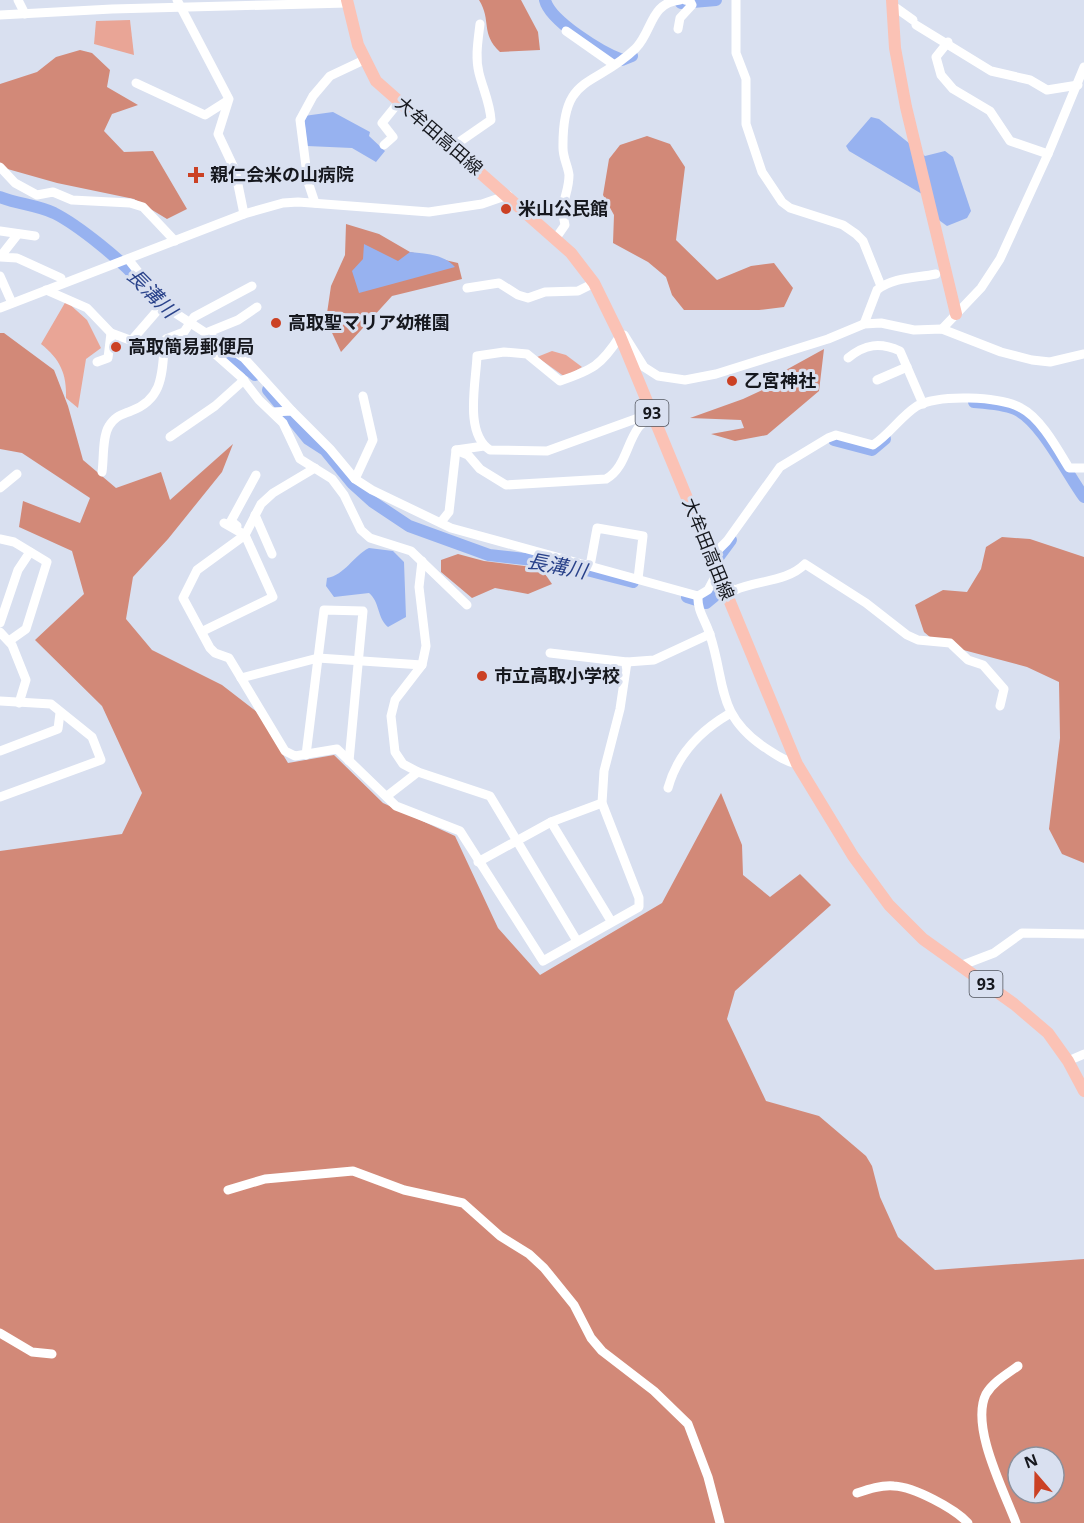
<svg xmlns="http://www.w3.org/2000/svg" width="1084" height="1523" viewBox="0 0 1084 1523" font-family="'Open Sans','Noto Sans JP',sans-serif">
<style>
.green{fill:#e9a596}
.forest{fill:#d28978;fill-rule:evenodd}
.water{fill:#97b2f0}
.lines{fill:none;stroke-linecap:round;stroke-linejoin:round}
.river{stroke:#97b2f0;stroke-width:12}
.minor{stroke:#fff;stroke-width:9}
.major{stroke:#fbc2b5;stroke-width:12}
.poi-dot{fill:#cb4124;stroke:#d9e0f0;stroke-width:2}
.labels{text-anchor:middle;stroke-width:6;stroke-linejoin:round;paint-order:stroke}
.shield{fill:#d9e0f0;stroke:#50545d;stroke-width:1.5}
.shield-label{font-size:16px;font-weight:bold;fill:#16181e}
.street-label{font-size:18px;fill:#16181e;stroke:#d9e0f0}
.poi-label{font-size:18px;font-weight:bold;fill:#16181e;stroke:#d9e0f0;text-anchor:start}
.water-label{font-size:20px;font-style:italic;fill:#29428a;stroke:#d9e0f0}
</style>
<rect width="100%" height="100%" fill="#d9e0f0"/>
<g class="green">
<path d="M 130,20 L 134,55 L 94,44 L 96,21 Z"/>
<path d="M 66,301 L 87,320 L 101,348 L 86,359 L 78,408 L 66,398 C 67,374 60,359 41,344 Z"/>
<path d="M 552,351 L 566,355 L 582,367 L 565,377 L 537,357 Z"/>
</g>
<g class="forest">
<path d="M 479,0 L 521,0 L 538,32 L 540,50 L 500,52 C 480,33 492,21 479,0 Z"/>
<path d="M 80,50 L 92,53 L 110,70 L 107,87 L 138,105 L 112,114 L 104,131 L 124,152 L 153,151 L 187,209 L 167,219 L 134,199 L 57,183 L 4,168 L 0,164 L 0,84 L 37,72 L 56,57 Z"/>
<path d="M 647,136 L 670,144 L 685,167 L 676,240 L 717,280 L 751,266 L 774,263 L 793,288 L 784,307 L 759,310 L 684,310 L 672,295 L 666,277 L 648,262 L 613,243 L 614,215 L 603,195 L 609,159 L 620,145 Z"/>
<path d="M 346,224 L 379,234 L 410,252 L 458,263 L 462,279 L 392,296 L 341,352 L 326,320 L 331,286 L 345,255 Z"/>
<path d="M 0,333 L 4,333 L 54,370 L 68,406 L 83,460 L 116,488 L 161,472 L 170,500 L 233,444 L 222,472 L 168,539 L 133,577 L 126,619 L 152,650 L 222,685 L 257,712 L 288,763 L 334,755 L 383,803 L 455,836 L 498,928 L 540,975 L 662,903 L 721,793 L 742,845 L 743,875 L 770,897 L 800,874 L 831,905 L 735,991 L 727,1019 L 766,1101 L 819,1116 L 866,1156 L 872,1166 L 880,1197 L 898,1237 L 935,1270 L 1084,1259 L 1084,1523 L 0,1523 L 0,851 L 122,834 L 142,793 L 102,706 L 35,640 L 84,594 L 72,551 L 19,527 L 23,501 L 80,523 L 90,498 L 22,453 L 0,449 ZM 1018,1457 L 1054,1457 L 1054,1493 L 1018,1493 Z"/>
<path d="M 824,349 L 819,391 L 767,435 L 735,441 L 711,434 L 744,428 L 741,420 L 690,418 L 743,399 L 769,387 L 775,376 Z"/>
<path d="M 1002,537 L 1030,539 L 1084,557 L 1084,863 L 1062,854 L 1049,829 L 1060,738 L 1059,682 L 1027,667 L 937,643 L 924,632 L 915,605 L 943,590 L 967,592 L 981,569 L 986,547 Z"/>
<path d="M 458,554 L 484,561 L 541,568 L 552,584 L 528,594 L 495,588 L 472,598 L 441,572 L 441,560 Z"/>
</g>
<g class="water">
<path d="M 333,112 L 370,132 L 369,136 L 385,151 L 376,162 L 352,148 L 307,146 L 304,116 Z"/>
<path d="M 871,117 L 879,119 L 925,156 L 945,151 L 953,157 L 971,211 L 967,218 L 947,226 L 936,218 L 927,197 L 849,151 L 846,146 Z"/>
<path d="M 364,244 L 398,261 L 410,252 C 427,254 443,254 455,267 L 359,293 L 352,271 L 363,259 Z"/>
<path d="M 369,548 L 393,551 L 404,562 L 406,617 L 388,627 C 377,618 380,602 369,593 L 334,597 L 326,586 L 327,578 C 345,575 353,556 369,548 Z"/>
</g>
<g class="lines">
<g class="river">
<path d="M 545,0 C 550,21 602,53 622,60 L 632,56"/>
<path d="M 681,3 L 716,0"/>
<path d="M 0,197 C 17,204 37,205 54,213 C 78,225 124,262 141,283"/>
<path d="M 224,350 L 255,375"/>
<path d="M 268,390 L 308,439 L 325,450 L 352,483 L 373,502 L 409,526 L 489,555 L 560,563 L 633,582"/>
<path d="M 974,402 C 986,403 1003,404 1015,409 C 1041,420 1067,474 1084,497"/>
<path d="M 834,440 L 872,450 L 885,439"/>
<path d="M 687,597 L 706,603 L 723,589 L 717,559 L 731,540"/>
</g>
<g class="minor">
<path d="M 18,0 L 25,14"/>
<path d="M 177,0 L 229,99 L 218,134 L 235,170 L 244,214"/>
<path d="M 736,0 L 736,53 L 746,79 L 746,124 L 762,172 L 782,202 L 790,208 L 843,225 L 856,234 L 863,241 L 881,286"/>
<path d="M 892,5 L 913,20"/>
<path d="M 0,15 L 112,9 L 347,3"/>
<path d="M 916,25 L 991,71 L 1030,80 L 1047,90 L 1078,85"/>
<path d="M 678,29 L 680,18 L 692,5 L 690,1 L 685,0"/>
<path d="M 566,31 L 613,64"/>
<path d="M 948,42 L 936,57 L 941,75 L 953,89 L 990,111 L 1010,141 L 1048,154"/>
<path d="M 136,83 L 205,115 L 227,101"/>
<path d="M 384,145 L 393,137 L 382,123 L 399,102"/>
<path d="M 452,147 L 491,120 C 490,103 483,89 479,73 C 475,57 478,41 480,24"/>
<path d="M 0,167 L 15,183 L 37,195 L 53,192 L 72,200 L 130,203 L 143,207 L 175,241"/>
<path d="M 315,203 L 308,182 L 300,120 L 313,96 L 330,76 L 364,60"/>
<path d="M 0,231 L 35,236"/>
<path d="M 18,234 L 0,257 L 17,258 L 61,278"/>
<path d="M 556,238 L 565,225 C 559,201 569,195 569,175 C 568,166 563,158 563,148 C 562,72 594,89 636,48 C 653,30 650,3 680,0"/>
<path d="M 128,259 L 166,307 L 244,358 L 292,411"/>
<path d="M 0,276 L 12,303"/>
<path d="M 467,288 L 499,283 L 518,295 L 528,298 L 545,292 L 578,291 L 594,283"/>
<path d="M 46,290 L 87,308 L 111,333 L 154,349 L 164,350 L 182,344 L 197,346 L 215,354 L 241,377 L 259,400 L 283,423 L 300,459 L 332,479 L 344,495 L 361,530 L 370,538 L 411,551 L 467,605"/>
<path d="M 0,308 L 244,214 L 283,203 L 298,202 L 429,212 L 482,204 L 508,195"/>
<path d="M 864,324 L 877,290 C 893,277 917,278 936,274"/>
<path d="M 942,329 L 981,288 L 1000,259 L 1048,154 L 1084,67"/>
<path d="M 206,333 L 238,320 L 257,307"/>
<path d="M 131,341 L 157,311"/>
<path d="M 161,350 L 166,339 L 184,332 L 194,317 L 252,286"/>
<path d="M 848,358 C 865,344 880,342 900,351 L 923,404"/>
<path d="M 97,362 L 108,358 L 111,333"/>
<path d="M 877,380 L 907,367"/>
<path d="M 273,412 L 292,411 L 330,449 L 355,479 L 372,490 L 451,528 L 698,596"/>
<path d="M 652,413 L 547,451 L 490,450 C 464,433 476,383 477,356 L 504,352 L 527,354 L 560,381 C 592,370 601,366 620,336 L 624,335 L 644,367 L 658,376 L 685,380 L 716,374 L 828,339 L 864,324 L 881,323 L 914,330 L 942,329 L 1001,352 L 1032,360 L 1050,362 L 1084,354"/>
<path d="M 170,437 L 215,406 L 244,380"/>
<path d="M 456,450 L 468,455 L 480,469 L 506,485 L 606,479 C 625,468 626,445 638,428 C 641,423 648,420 653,417"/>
<path d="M 315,468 L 273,493 L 261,504 L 245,535 L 197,570 L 183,598 L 210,648 L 215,653 L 229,658 L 285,751 L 295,756 L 337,749 L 396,806 L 460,831 L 543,961 L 639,907 L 639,898 L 602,803 L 604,771 L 620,709 L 627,662"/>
<path d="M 102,472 C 104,460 102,437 109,426 C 115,416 121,415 131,411 C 161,400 162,377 164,350"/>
<path d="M 355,479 L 373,440 L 363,396"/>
<path d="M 0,488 L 17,474"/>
<path d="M 255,515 L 272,554"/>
<path d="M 441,522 L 449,512 L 456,450 L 484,446"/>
<path d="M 237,526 L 231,521 L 256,475"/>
<path d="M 0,539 L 14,542 L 47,562 L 26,629 L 9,641"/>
<path d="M 711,557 L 727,541 L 780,467 L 828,438 L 836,435 L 873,445 C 890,434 900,417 917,406 C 939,394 999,396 1021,408 C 1041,418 1058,450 1069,468 L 1084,468"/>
<path d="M 422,561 L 419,587 L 426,646 L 422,665 L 395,700 L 391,716 L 395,752 L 403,764 L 418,772 L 490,796 L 577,941"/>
<path d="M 590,566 L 597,528 L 643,536 L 638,579"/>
<path d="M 721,583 L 735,590 C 758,580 787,582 805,564 L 866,603 L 907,635 L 918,640 L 950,643 L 968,660 L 983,665 L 1004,689 L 1000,706"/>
<path d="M 698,596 C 697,611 706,621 710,635 C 726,684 716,714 764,747 C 775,754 784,761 797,764"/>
<path d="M 698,596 L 708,590 L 717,573"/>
<path d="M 0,623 L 18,570 L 30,552"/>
<path d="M 203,631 L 273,597 L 245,535 L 224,523"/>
<path d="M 0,632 L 12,645 L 26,680 L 19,703"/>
<path d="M 550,653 L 627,662 L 654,660 L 710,634"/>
<path d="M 241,678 L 318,658 L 422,665"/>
<path d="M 0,701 L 51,704 L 92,737 L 101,760 L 0,797"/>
<path d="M 0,751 L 58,729 L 60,713"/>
<path d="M 306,755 L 324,610 L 363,611 L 349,761"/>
<path d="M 668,788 C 677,755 700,731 729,714"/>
<path d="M 387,796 L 418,772"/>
<path d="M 551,822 L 611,921"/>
<path d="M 478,862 L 551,822 L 602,803"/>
<path d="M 960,966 L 994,953 L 1022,933 L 1084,934"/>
<path d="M 1068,1061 L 1084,1054"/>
<path d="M 228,1190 L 265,1179 L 353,1171 L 404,1190 L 463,1203 L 500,1236 L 529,1254 L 544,1268 L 574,1305 L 591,1338 L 602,1351 L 654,1391 L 688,1424 L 708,1477 L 720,1523"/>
<path d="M 0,1333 L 32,1352 L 52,1354"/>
<path d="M 857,1493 C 869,1489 881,1485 894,1486 C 914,1487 954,1508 968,1523"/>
<path d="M 1016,1523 C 1004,1491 970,1426 986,1394 C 993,1382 1007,1374 1018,1366"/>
</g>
<g class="major">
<path d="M 347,0 L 358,45 L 376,81 L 571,253 L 594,283 L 620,336 L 797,764 L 853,856 L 889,905 L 923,939 L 1014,1004 L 1048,1033 L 1068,1061 L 1084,1091"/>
<path d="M 892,0 L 895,48 L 906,107 L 956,314"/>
</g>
</g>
<g class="poi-dot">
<path d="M193 166h6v6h6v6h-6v6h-6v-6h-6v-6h6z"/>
<circle cx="506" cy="209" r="6"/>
<circle cx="276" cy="323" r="6"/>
<circle cx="116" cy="347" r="6"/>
<circle cx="732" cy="381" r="6"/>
<circle cx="482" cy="676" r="6"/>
</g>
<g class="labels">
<g class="shield">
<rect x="635.5" y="400" width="33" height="26" rx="4.5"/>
<rect x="969.5" y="971" width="33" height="26" rx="4.5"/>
</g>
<g class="shield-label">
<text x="652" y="419">93</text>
<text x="986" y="990">93</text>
</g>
<g class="street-label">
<text transform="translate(439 136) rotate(41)" y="6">大牟田高田線</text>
<text transform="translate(708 549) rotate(68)" y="6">大牟田高田線</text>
</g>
<g class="poi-label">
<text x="210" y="181">親仁会米の山病院</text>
<text x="518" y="215">米山公民館</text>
<text x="288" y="329">高取聖マリア幼稚園</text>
<text x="128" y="353">高取簡易郵便局</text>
<text x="744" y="387">乙宮神社</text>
<text x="494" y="682">市立高取小学校</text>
</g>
<g class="water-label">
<text transform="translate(152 293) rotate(45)" y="7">長溝川</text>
<text transform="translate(557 566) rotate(11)" y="7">長溝川</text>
</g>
</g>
<g transform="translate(1036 1475) rotate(340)"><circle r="28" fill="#d9e0f0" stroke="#8b909c" stroke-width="1.5"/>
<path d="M0-4.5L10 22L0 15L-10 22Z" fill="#cb4124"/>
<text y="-9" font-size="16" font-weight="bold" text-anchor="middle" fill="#16181e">N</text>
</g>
</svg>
